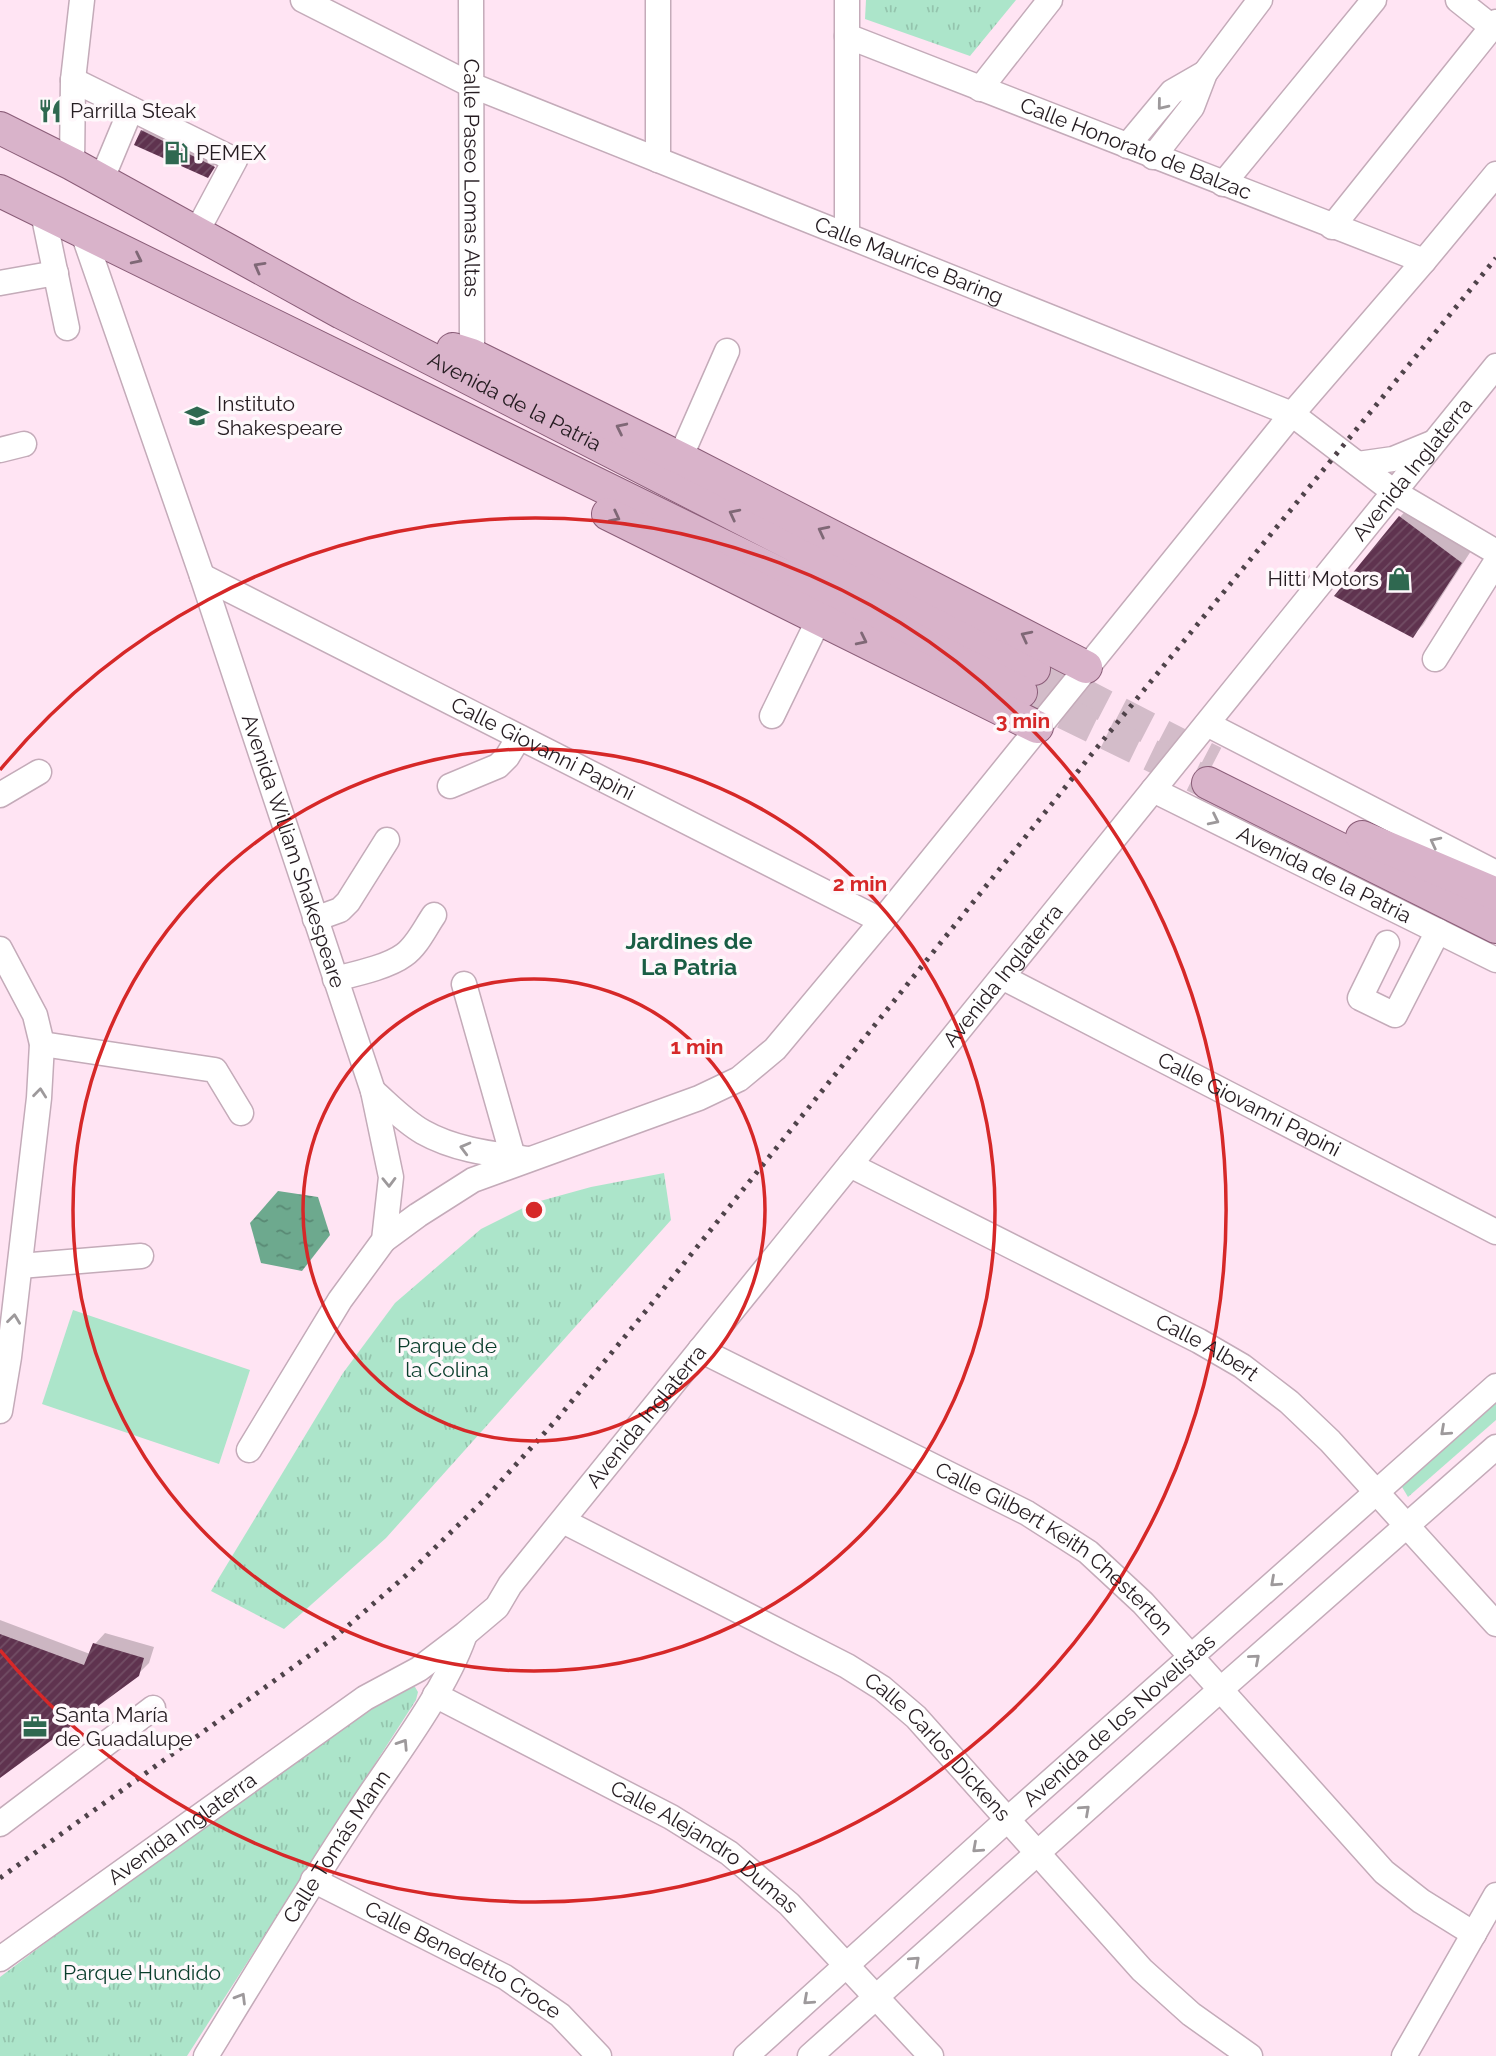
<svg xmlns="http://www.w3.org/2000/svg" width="1496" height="2056" viewBox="0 0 1496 2056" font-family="Raleway,sans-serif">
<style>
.grass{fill:url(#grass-tufts)}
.pitch{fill:#ace5ca}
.water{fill:url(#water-ripples)}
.shadow{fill:#0003}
.building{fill:url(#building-hatch)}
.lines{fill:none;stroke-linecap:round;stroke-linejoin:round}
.major-tunnel{stroke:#d3bcc9;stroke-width:32;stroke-dasharray:32 16;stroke-linecap:butt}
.minor-casing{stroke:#c4abb9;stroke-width:27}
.major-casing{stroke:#8a5d78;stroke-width:34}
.minor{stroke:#fff;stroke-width:24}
.major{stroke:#d9b3ca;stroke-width:32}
.rail{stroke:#4f434a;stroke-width:5;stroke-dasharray:3.5 7;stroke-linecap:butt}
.oneway{stroke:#9d999b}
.oneway2{stroke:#7f6876}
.ring{fill:none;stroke:#d62828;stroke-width:3.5}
.labels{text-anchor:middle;stroke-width:7;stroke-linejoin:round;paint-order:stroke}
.poi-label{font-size:21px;fill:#251c21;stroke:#fef8fb;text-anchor:start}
.street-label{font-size:21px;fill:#251c21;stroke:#fef8fb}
.park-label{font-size:21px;fill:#093d2b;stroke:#fef8fb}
.neighbourhood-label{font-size:23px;font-weight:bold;fill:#195d44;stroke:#fef8fb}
.centre{fill:#d62828;stroke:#fef8fb;stroke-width:3.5}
.ring-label{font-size:21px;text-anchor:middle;font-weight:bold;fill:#d62828;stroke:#fef8fb;stroke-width:7;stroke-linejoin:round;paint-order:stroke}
</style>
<defs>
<pattern id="grass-tufts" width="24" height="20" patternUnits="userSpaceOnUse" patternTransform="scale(1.75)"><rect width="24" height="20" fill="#ace5ca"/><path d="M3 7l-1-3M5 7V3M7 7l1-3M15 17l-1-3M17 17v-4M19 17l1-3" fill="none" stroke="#94c4ad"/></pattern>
<pattern id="water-ripples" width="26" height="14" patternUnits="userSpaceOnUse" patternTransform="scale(1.75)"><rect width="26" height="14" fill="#6da98e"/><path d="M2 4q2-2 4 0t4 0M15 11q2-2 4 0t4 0" fill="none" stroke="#598974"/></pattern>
<pattern id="building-hatch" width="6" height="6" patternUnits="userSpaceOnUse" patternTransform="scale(1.75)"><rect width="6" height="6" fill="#5f334f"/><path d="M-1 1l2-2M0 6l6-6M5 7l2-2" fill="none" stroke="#724e65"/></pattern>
</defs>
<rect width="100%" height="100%" fill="#ffe4f3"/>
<g class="grass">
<path d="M 866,0 L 1016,0 L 970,56 L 865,19 Z"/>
<path d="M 664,1173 L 671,1220 L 386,1538 L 284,1629 L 211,1591 L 343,1373 L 395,1303 L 481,1229 L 533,1203 L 591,1187 Z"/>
<path d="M 1496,1397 L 1496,1420 L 1408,1497 L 1399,1482 Z"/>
<path d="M 405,1684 L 415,1687 L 418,1692 L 416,1700 L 187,2056 L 0,2056 L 0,1977 L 153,1862 Z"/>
</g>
<path class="pitch" d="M 73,1310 L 250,1370 L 219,1464 L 42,1404 Z"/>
<path class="water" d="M 278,1191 L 318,1197 L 330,1235 L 302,1271 L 261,1263 L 250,1223 Z"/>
<g class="shadow">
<path d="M 144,129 L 215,164 L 210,174 L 142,131 Z"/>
<path d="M 1410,506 L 1471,551 L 1423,625 L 1413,635 L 1400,517 Z"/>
<path d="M 0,1620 L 90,1654 L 95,1644 L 105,1633 L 154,1647 L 149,1663 L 138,1674 L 0,1776 Z"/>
</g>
<g class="building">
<path d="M 141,130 L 215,167 L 208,178 L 134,145 Z"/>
<path d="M 1399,516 L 1462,563 L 1413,638 L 1334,596 Z"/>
<path d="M 0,1634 L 84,1665 L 93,1643 L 144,1658 L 139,1676 L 0,1778 Z"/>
</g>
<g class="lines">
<g class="major-tunnel">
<path d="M 1034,669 L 1214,762"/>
<path d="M 1021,692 L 1208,783"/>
</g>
<g class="minor-casing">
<g id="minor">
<path id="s1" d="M 303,0 L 471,85 L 1292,414 L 1394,492 L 1496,552"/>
<path id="s2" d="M 471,0 L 472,355"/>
<path d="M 847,0 L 847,235"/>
<path d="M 1458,0 L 1492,27"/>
<path id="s3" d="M 847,36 L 1424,261"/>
<path d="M 73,80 L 235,160 L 196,233"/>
<path d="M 980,89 L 1050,0"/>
<path d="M 1127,146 L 1172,92 L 1205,73"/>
<path d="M 1153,157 L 1192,107 L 1205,73 L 1260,0"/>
<path d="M 658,160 L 658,0"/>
<path d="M 72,164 L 73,80 L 82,0"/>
<path d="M 101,181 L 131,109"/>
<path d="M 1223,184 L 1374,0"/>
<path d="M 43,213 L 67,328"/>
<path d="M 1332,227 L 1496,22"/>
<path id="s4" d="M 83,233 L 202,576 L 373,1091 L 391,1177 L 384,1240 L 340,1300 L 249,1450"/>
<path d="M 0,283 L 56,273"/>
<path d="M 0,450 L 24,444"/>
<path d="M 680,458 L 727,351"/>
<path d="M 1358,464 L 1393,459 L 1432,443"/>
<path id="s5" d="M 202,576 L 882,921"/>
<path d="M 1435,659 L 1496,562"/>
<path d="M 772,716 L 819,619"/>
<path d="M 1207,724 L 1496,873"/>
<path d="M 450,786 L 498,766 L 507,757 L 519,737"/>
<path id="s6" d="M 1153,790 L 1496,960"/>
<path d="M 0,795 L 39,772"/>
<path d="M 315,919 L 340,910 L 348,902 L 387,840"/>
<path d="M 1387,943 L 1360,998 L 1395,1015 L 1438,931"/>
<path d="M 0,949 L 35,1015 L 42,1044 L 39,1098 L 9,1357 L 0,1411"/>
<path id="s7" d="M 1002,977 L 1496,1232"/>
<path d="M 335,979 C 355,974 388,967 404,955 C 417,946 425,928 434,915"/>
<path d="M 464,984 L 513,1157"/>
<path d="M 42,1044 L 215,1070 L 241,1113"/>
<path d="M 373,1091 C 389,1105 404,1121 423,1132 C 455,1150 492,1154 528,1159"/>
<path id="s8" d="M 850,1165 L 1199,1341 L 1242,1366 L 1289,1402 L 1330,1441 L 1496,1624"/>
<path d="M 384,1240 L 418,1215 L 473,1180 L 699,1098 L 739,1079 L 775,1049 L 882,921 L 1292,414 L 1424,261 L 1496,174"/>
<path d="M 20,1266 L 141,1256"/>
<path id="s9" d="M 700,1350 L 1027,1513 L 1088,1552 L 1143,1603 L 1384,1872 L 1421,1901 L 1474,1934"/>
<path id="s10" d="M 563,1521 L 847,1666 L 882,1688 L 916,1717 L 1142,1970 L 1191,2014 L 1250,2056"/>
<path id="s11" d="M 435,1695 L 671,1817 L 729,1853 L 789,1904 L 931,2056"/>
<path d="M 0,1824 L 153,1708"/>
<path id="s12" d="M 313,1880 L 505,1977 L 560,2015 L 599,2056"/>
<path id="s13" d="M 0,1959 L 365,1698 L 419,1669 L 465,1634 L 497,1607 L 510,1585 L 1496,366"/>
<path id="s14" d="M 206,2056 C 256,1974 306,1891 359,1811 C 393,1759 443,1695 464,1637"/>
<path id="s15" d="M 746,2056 L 1007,1820 L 1496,1386"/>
<path d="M 810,2056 L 1220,1690 L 1496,1447"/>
<path d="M 1404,2056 L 1496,1895"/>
</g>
</g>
<g class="major-casing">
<g id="major">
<path id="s16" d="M 0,128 L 72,164 L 342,313 L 1034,669"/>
<path d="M 0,191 L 1021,692"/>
<path d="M 453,349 L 472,355 L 692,464 L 1086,667"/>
<path d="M 608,514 L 1037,727"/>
<path d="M 1208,783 L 1496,927"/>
<path d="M 1362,837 L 1496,894"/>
</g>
</g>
<use href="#minor" class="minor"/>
<use href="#major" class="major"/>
<path class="rail" d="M 0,1878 L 335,1637 L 410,1572 L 483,1501 L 558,1418 L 641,1317 L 1091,755 L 1496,258"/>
</g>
<defs><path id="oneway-chevron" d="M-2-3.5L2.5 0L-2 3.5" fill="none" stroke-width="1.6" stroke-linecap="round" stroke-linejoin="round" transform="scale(1.75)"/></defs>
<g class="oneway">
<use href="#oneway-chevron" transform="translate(1162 105) rotate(129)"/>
<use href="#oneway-chevron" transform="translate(1214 820) rotate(26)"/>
<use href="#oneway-chevron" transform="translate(1435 842) rotate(-153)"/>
<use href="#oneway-chevron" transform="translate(40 1093) rotate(-84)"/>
<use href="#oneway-chevron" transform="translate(465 1148) rotate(-165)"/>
<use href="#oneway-chevron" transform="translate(389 1182) rotate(89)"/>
<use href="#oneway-chevron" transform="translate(14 1319) rotate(-83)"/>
<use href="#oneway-chevron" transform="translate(1445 1431) rotate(138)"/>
<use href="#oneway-chevron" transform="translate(1275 1582) rotate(138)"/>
<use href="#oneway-chevron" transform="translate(1255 1659) rotate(-41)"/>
<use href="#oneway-chevron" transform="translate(403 1744) rotate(-57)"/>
<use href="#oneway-chevron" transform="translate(1085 1810) rotate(-42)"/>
<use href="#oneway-chevron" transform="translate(977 1848) rotate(138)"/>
<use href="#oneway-chevron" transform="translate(915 1961) rotate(-42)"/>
<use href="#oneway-chevron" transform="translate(241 1998) rotate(-59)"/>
<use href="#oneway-chevron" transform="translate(808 2000) rotate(138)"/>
</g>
<g class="oneway2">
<use href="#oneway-chevron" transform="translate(137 259) rotate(26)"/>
<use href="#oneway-chevron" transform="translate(259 267) rotate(-151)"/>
<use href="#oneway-chevron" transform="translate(621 428) rotate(-154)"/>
<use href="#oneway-chevron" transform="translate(734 514) rotate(-153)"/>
<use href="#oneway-chevron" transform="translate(615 517) rotate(27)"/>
<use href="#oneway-chevron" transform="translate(823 531) rotate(-153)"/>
<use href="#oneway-chevron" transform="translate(1026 636) rotate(-153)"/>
<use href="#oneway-chevron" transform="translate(862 640) rotate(26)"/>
</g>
<g class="ring">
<circle cx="534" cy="1210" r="231"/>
<circle cx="534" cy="1210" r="461"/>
<path d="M0 770A692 692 0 1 1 0 1650"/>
</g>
<defs>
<g id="restaurant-bare" transform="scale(1.89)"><path d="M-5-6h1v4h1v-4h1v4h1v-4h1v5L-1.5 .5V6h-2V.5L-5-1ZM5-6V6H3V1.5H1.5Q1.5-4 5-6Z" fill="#2f6850" stroke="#fef8fb" stroke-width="2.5" paint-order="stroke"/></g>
<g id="fuel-bare" transform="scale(1.89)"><path d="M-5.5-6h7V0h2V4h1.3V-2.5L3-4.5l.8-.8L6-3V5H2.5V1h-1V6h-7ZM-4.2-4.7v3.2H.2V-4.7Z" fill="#2f6850" stroke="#fef8fb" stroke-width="2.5" paint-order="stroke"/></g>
<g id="school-bare" transform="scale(1.89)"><path d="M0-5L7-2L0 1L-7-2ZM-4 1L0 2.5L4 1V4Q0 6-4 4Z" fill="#2f6850" stroke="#fef8fb" stroke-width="2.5" paint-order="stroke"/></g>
<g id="shop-bare" transform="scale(1.89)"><path d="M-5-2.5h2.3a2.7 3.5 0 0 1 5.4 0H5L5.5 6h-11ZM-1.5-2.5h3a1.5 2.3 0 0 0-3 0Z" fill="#2f6850" stroke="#fef8fb" stroke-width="2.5" paint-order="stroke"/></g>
<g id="office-bare" transform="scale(1.89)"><path d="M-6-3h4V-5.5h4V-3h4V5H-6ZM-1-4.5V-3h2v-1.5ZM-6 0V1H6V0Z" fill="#2f6850" stroke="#fef8fb" stroke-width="2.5" paint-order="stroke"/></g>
</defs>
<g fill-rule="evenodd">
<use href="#restaurant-bare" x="50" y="111"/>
<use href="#fuel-bare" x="176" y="153"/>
<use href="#school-bare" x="197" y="416"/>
<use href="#shop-bare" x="1399" y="579"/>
<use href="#office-bare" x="35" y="1727"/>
</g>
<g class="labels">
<g class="poi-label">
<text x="70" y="118">Parrilla Steak</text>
<text x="196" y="160">PEMEX</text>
<text x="217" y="411">Instituto<tspan x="217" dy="24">Shakespeare</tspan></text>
<text x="1379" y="586" text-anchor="end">Hitti Motors</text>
<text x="55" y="1722">Santa María<tspan x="55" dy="24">de Guadalupe</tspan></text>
</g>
<g class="street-label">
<text dy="7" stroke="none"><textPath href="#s3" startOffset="310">Calle Honorato de Balzac</textPath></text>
<text dy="7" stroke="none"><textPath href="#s2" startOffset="178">Calle Paseo Lomas Altas</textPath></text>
<text dy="7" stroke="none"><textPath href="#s1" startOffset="660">Calle Maurice Baring</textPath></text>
<text dy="7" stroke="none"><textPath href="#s16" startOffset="583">Avenida de la Patria</textPath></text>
<text dy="7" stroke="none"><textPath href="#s13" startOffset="2070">Avenida Inglaterra</textPath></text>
<text dy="7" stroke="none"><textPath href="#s5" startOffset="382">Calle Giovanni Papini</textPath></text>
<text dy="7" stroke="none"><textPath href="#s4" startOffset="653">Avenida William Shakespeare</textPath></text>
<text dy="7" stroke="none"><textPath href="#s6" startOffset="191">Avenida de la Patria</textPath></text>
<text dy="7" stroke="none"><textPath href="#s13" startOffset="1419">Avenida Inglaterra</textPath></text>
<text dy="7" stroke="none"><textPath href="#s7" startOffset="278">Calle Giovanni Papini</textPath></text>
<text dy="7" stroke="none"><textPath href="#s8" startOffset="401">Calle Albert</textPath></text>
<text dy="7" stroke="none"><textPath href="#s13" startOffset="852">Avenida Inglaterra</textPath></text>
<text dy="7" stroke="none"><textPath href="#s9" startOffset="408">Calle Gilbert Keith Chesterton</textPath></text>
<text dy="7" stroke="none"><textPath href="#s15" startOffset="502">Avenida de los Novelistas</textPath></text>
<text dy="7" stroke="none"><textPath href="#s10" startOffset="441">Calle Carlos Dickens</textPath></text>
<text dy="7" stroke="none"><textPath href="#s13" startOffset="224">Avenida Inglaterra</textPath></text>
<text dy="7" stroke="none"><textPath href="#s14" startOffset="247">Calle Tomás Mann</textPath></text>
<text dy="7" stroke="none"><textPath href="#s11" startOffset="310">Calle Alejandro Dumas</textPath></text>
<text dy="7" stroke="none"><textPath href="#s12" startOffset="170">Calle Benedetto Croce</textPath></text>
</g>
<g class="park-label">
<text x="447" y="1353">Parque de<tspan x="447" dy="24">la Colina</tspan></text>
<text x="142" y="1980">Parque Hundido</text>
</g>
<g class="neighbourhood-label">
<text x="689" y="949">Jardines de<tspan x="689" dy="26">La Patria</tspan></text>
</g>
</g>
<circle cx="534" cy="1210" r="10" class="centre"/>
<g class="ring-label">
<text x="1023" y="728">3 min</text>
<text x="860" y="891">2 min</text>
<text x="697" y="1054">1 min</text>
</g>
</svg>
